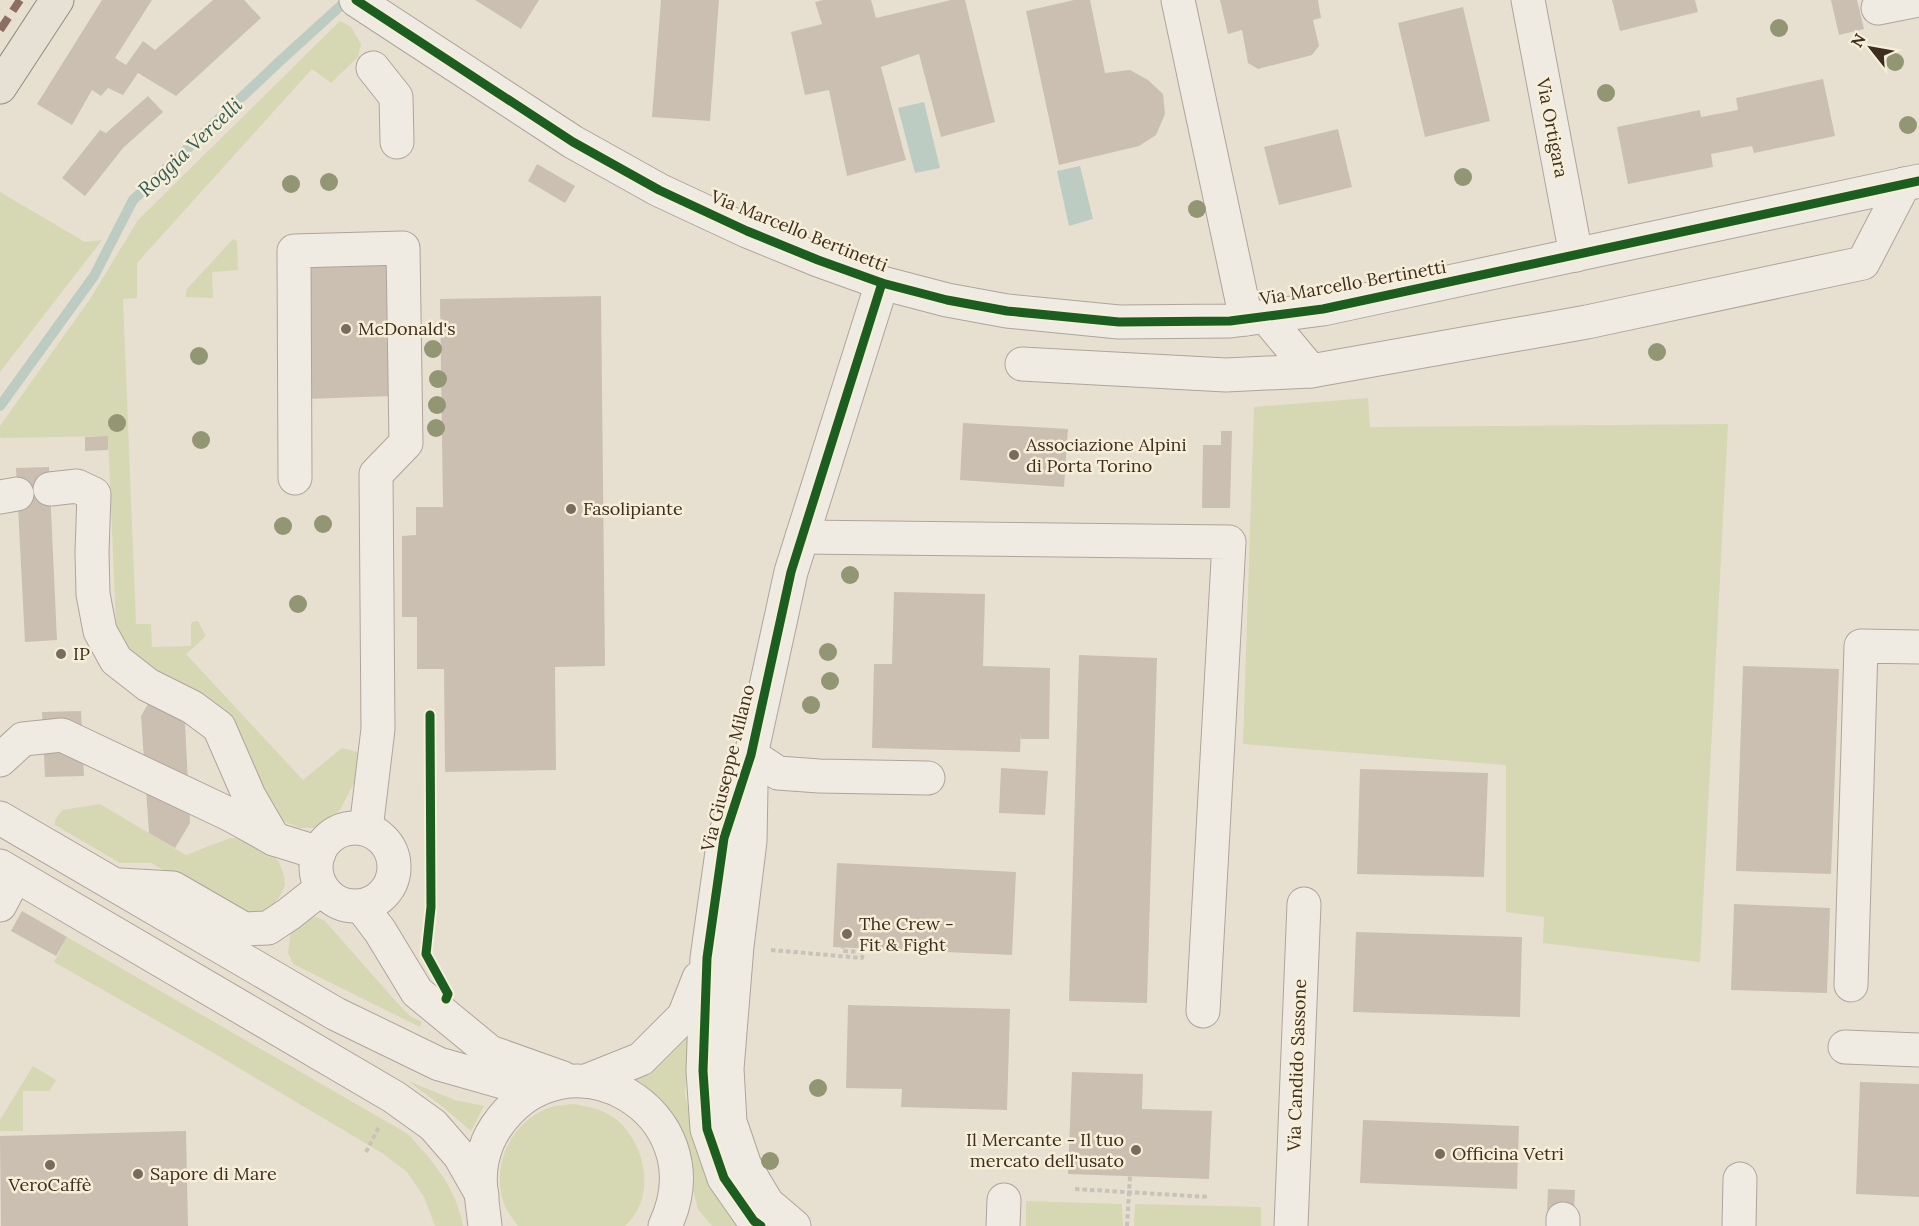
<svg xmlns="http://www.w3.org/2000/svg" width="1919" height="1226" viewBox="0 0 1919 1226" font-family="Lora,serif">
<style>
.green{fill:#d6d7b3}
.water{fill:#bcccc2}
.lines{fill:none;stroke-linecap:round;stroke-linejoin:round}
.stream{stroke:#bcccc2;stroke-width:10}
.building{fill:#cbbfb2}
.minor-casing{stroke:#ada599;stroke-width:35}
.major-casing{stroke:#928b80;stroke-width:35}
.path{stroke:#c8c2b9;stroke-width:4;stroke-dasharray:4.5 3;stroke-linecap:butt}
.minor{stroke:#efebe3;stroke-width:33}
.major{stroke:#e6e1d4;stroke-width:33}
.quiet{stroke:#8d6e63;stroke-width:8;stroke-dasharray:15 8;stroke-linecap:butt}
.cycleway-casing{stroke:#f7eed8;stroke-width:13}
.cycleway{stroke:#1b5e20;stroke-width:9}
.tree{fill:#929673}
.poi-dot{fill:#786c5e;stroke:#f7eed8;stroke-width:2}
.labels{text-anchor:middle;stroke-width:5;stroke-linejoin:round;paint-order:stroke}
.street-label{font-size:18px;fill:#3d2e20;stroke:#f7eed8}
.poi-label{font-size:18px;fill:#3d2e20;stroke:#f7eed8;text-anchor:start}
.water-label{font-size:20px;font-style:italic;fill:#2f5d5a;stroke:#f7eed8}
</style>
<rect width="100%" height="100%" fill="#e7e0d1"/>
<g class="green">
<path d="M 340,21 L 351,27 L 361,44 L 358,57 L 331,83 L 312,69 L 137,263 L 137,298 L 123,299 L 136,624 L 151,624 L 152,647 L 191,646 L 191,625 L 192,622 L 198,621 L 206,636 L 186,654 L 303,780 L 342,748 L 358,752 L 361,762 L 353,785 L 340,810 L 318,828 L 299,828 L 281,820 L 245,760 L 117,648 L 108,436 L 2,438 L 0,437 L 0,426 L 90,299 L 138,220 Z"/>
<path d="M 0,192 L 85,242 L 102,240 L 0,372 Z"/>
<path d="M 233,239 L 237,241 L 238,270 L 212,272 L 213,298 L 186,297 L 186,290 Z"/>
<path d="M 1368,398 L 1370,427 L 1728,424 L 1700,962 L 1543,943 L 1544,917 L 1506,912 L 1506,765 L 1243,744 L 1254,407 Z"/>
<path d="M 100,804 L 186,855 L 230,838 L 252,839 L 263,846 L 279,862 L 284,876 L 285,885 L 280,896 L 272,906 L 264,912 L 251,915 L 219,902 L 151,863 L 120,863 L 55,825 L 55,820 L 62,810 Z"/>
<path d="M 316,917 L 324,920 L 400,1006 L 410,1016 L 422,1022 L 420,1027 L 293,964 L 288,953 L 291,930 L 303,921 Z"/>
<path d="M 67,937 L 408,1134 C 434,1162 456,1188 463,1226 L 435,1226 L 424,1197 L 407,1172 L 382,1153 L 217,1055 L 54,962 Z"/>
<path d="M 689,1029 L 685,1095 L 700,1158 L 727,1213 L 741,1226 L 712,1226 L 698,1209 L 677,1126 L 648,1090 L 630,1078 Z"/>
<path d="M 33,1066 L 56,1080 L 49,1091 L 23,1091 L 23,1131 L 0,1131 L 0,1120 Z"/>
<path d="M 408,1081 L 455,1100 L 484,1106 L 471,1131 L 443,1107 Z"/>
<path d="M 574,1104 C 590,1107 606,1110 618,1121 C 647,1147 656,1198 625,1226 L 518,1226 C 514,1220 508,1213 505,1206 C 489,1168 511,1120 551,1107 C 558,1105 567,1105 574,1104 Z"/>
<path d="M 1026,1201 L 1122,1204 L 1123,1226 L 1026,1226 Z"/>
<path d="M 1135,1204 L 1261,1207 L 1261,1226 L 1134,1226 Z"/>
</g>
<g class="water">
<path d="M 924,102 L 940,168 L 915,173 L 898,108 Z"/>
<path d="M 1080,166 L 1093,219 L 1069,226 L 1057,171 Z"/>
</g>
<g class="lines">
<path class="stream" d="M 0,406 L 94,276 L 133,200 L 280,61 L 347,0"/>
</g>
<g class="building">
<path d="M 102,0 L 152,0 L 115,58 L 126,65 L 143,41 L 155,50 L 213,0 L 244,0 L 261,18 L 176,96 L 138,73 L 123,95 L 108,88 L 101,96 L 92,90 L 72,125 L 37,104 Z"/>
<path d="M 475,0 L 539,0 L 521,29 Z"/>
<path d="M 661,0 L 719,0 L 710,121 L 652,117 Z"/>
<path d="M 823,0 L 871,0 L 876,18 L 951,0 L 965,0 L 995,122 L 941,137 L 919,54 L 881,67 L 906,160 L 847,176 L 829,90 L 805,95 L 791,32 L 822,24 L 815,2 Z"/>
<path d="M 1074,0 L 1090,0 L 1105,73 L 1130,70 L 1148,80 L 1163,94 L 1165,114 L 1156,135 L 1139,146 L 1059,165 L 1026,11 Z"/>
<path d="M 1220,0 L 1318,0 L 1321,18 L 1313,20 L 1319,46 L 1312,55 L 1258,69 L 1248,63 L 1242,30 L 1228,34 Z"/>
<path d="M 1612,0 L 1695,0 L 1698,12 L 1620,31 Z"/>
<path d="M 1831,0 L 1857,0 L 1864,29 L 1839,35 Z"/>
<path d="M 1463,7 L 1490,121 L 1425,137 L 1398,23 Z"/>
<path d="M 1823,79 L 1835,136 L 1754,153 L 1752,146 L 1711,154 L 1713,167 L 1628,184 L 1617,127 L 1700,110 L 1701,117 L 1738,110 L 1736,98 Z"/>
<path d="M 148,96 L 163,112 L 123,148 L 85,196 L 62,178 L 100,130 L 106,133 Z"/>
<path d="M 1338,129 L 1352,187 L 1279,205 L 1264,147 Z"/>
<path d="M 537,164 L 575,186 L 565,203 L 528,181 Z"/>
<path d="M 388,259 L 391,396 L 306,399 L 302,261 Z"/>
<path d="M 601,296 L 605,666 L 555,667 L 556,770 L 445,772 L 444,669 L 417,669 L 417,617 L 402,617 L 402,536 L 416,535 L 416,507 L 443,507 L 440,299 Z"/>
<path d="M 963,423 L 1068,429 L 1064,487 L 960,480 Z"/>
<path d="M 1221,431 L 1232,431 L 1230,508 L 1202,508 L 1203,445 L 1221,445 Z"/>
<path d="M 108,436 L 108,450 L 85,451 L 85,437 Z"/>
<path d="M 49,467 L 57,640 L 25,642 L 16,468 Z"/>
<path d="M 894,592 L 985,594 L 983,666 L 1050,668 L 1049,739 L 1021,739 L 1021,730 L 1020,752 L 872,748 L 874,664 L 892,664 Z"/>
<path d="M 1079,655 L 1157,658 L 1147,1003 L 1069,1001 Z"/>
<path d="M 1743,666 L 1839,669 L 1831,874 L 1736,871 Z"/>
<path d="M 149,702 L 185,723 L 190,823 L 175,848 L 149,833 L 141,716 Z"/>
<path d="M 81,711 L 84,776 L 45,777 L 42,712 Z"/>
<path d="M 1001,768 L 1048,771 L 1045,815 L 999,813 Z"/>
<path d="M 1360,769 L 1488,773 L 1484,877 L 1357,874 Z"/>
<path d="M 837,863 L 1016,872 L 1012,955 L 833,947 Z"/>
<path d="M 1734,904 L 1830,908 L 1827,993 L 1731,990 Z"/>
<path d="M 22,911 L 67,937 L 56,956 L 11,931 Z"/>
<path d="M 1356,932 L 1522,937 L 1520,1017 L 1353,1012 Z"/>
<path d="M 848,1005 L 1010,1009 L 1007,1110 L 901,1107 L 902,1089 L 846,1088 Z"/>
<path d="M 1072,1072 L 1143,1074 L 1142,1109 L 1212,1111 L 1209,1179 L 1068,1174 Z"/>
<path d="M 1860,1082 L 1919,1084 L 1919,1197 L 1856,1194 Z"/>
<path d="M 1363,1120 L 1519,1126 L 1517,1189 L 1360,1183 Z"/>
<path d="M 186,1131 L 188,1226 L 1,1226 L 0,1136 Z"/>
<path d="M 1548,1189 L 1575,1190 L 1574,1214 L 1547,1213 Z"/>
</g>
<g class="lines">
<g class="minor-casing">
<g id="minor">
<path d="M 356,0 L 573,142 L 659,190 L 747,231 L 818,260 L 882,283 L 947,300 L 1007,311 L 1119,322 L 1230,321 L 1323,309 L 1919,181"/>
<path d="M 1178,0 L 1246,319"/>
<path d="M 1528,0 L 1576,255"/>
<path d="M 1878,8 L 1919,0"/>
<path d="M 373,68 L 396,97 L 397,142"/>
<path d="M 1266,317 L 1311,371 L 1587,322 L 1863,263 L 1904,184"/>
<path d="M 1022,364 L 1226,375 L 1311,371"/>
<path d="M 295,478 L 294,251 L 403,248 L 406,443 L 376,474 L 378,729 L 366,829"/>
<path d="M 50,489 L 77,486 L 94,494 L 92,552 L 93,594 L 100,631 L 116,660 L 148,685 L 192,707 L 219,727 L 249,796 L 274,839"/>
<path d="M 0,497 L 17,494"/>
<path d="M 802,537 L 1229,542 L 1203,1011"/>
<path d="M 751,755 L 778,773 L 819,776 L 928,778"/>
<path d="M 0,760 L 23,739 L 62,735 L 231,815 L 274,839 L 319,853"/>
<path d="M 751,787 L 750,841 L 737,946 L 727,1069 L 730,1122 L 745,1166 L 767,1203 L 794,1226"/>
<path d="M 0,818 L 336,1014 L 439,1064 L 534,1091"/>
<circle cx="355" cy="867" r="39"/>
<path d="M 0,866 L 394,1097 L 433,1125 L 460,1156 L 481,1193 L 485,1226"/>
<path d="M 120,885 L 173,888 L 244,929 L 268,928 L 289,914 L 322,888"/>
<path d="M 0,905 L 15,876"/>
<path d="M 361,906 L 380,931 L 417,992 L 490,1052 L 563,1078"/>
<path d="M 1851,985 L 1861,646 L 1919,647"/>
<path d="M 1845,1047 L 1919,1050"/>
<path d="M 586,1081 L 641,1059 L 684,1016 L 699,978"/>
<path d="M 482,1196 C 477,1173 483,1146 496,1127 C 566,1023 719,1112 665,1226"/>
<path d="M 761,1226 L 754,1221 L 724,1178 L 707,1129 L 703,1071 L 707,958 L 724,838 L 751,755 L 791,572 L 882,283"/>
<path d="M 1003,1226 L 1004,1200"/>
<path d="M 1291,1226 L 1304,904"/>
<path d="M 1563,1226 L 1563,1219"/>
<path d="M 1739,1226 L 1740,1179"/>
</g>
</g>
<g class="major-casing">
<path id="major" d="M 0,87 L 57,0"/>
</g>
<g class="path">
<path d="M 771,950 L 862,958 L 863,952 L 843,951 L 843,947"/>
<path d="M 366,1152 L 379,1127"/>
<path d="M 1075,1189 L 1209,1197"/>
<path d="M 1127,1226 L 1130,1176"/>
</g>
<use href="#minor" class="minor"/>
<use href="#major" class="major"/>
<path class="quiet" d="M 0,30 L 20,0"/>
<g class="cycleway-casing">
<g id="cycleway">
<path d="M 356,0 L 573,142 L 659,190 L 747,231 L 818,260 L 882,283 L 947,300 L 1007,311 L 1119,322 L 1230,321 L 1323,309 L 1919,181"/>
<path d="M 430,715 L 431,907 L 426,954 L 448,994 L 446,999"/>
<path d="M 761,1226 L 754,1221 L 724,1178 L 707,1129 L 703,1071 L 707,958 L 724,838 L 751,755 L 791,572 L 882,283"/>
</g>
</g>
<use href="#cycleway" class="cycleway"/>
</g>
<g class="tree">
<circle cx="1779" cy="28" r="9"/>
<circle cx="1895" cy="62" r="9"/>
<circle cx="1606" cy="93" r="9"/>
<circle cx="1908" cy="125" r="9"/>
<circle cx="1463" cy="177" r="9"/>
<circle cx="329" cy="182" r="9"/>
<circle cx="291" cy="184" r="9"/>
<circle cx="1197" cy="209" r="9"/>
<circle cx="433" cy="349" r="9"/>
<circle cx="1657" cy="352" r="9"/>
<circle cx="199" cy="356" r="9"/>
<circle cx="438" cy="379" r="9"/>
<circle cx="437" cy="405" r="9"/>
<circle cx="117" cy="423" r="9"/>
<circle cx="436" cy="428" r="9"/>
<circle cx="201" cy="440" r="9"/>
<circle cx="323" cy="524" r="9"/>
<circle cx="283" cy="526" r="9"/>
<circle cx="850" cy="575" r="9"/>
<circle cx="298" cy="604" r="9"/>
<circle cx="828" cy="652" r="9"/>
<circle cx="830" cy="681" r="9"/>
<circle cx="811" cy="705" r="9"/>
<circle cx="818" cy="1088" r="9"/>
<circle cx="770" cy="1161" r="9"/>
</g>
<g class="poi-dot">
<circle cx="346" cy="329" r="6"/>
<circle cx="1014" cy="455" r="6"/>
<circle cx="571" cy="509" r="6"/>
<circle cx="61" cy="654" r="6"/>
<circle cx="847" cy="934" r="6"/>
<circle cx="1136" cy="1150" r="6"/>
<circle cx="1440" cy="1154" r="6"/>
<circle cx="50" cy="1165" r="6"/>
<circle cx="138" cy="1174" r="6"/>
</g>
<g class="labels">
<g class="street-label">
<text transform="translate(1552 128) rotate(79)" y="6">Via Ortigara</text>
<text transform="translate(799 231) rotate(22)" y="6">Via Marcello Bertinetti</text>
<text transform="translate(1353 283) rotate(-10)" y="6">Via Marcello Bertinetti</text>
<text transform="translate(728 768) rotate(-76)" y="6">Via Giuseppe Milano</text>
<text transform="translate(1297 1065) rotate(-88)" y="6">Via Candido Sassone</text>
</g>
<g class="poi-label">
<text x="358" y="335">McDonald's</text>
<text x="1026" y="451">Associazione Alpini<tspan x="1026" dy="21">di Porta Torino</tspan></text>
<text x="583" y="515">Fasolipiante</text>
<text x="73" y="660">IP</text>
<text x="859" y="930">The Crew -<tspan x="859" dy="21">Fit &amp; Fight</tspan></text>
<text x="1124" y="1146" text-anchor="end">Il Mercante - Il tuo<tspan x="1124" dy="21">mercato dell'usato</tspan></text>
<text x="1452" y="1160">Officina Vetri</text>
<text x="150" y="1180">Sapore di Mare</text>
<text x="50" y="1191" text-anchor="middle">VeroCaffè</text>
</g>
<g class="water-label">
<text transform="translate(190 147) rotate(-43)" y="7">Roggia Vercelli</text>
</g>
</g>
<g transform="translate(1871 48) rotate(301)" stroke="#f7eed8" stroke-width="4.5" paint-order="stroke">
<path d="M0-4.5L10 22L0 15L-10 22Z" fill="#3d2e20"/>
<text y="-9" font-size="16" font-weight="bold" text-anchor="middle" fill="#3d2e20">N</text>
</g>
</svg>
